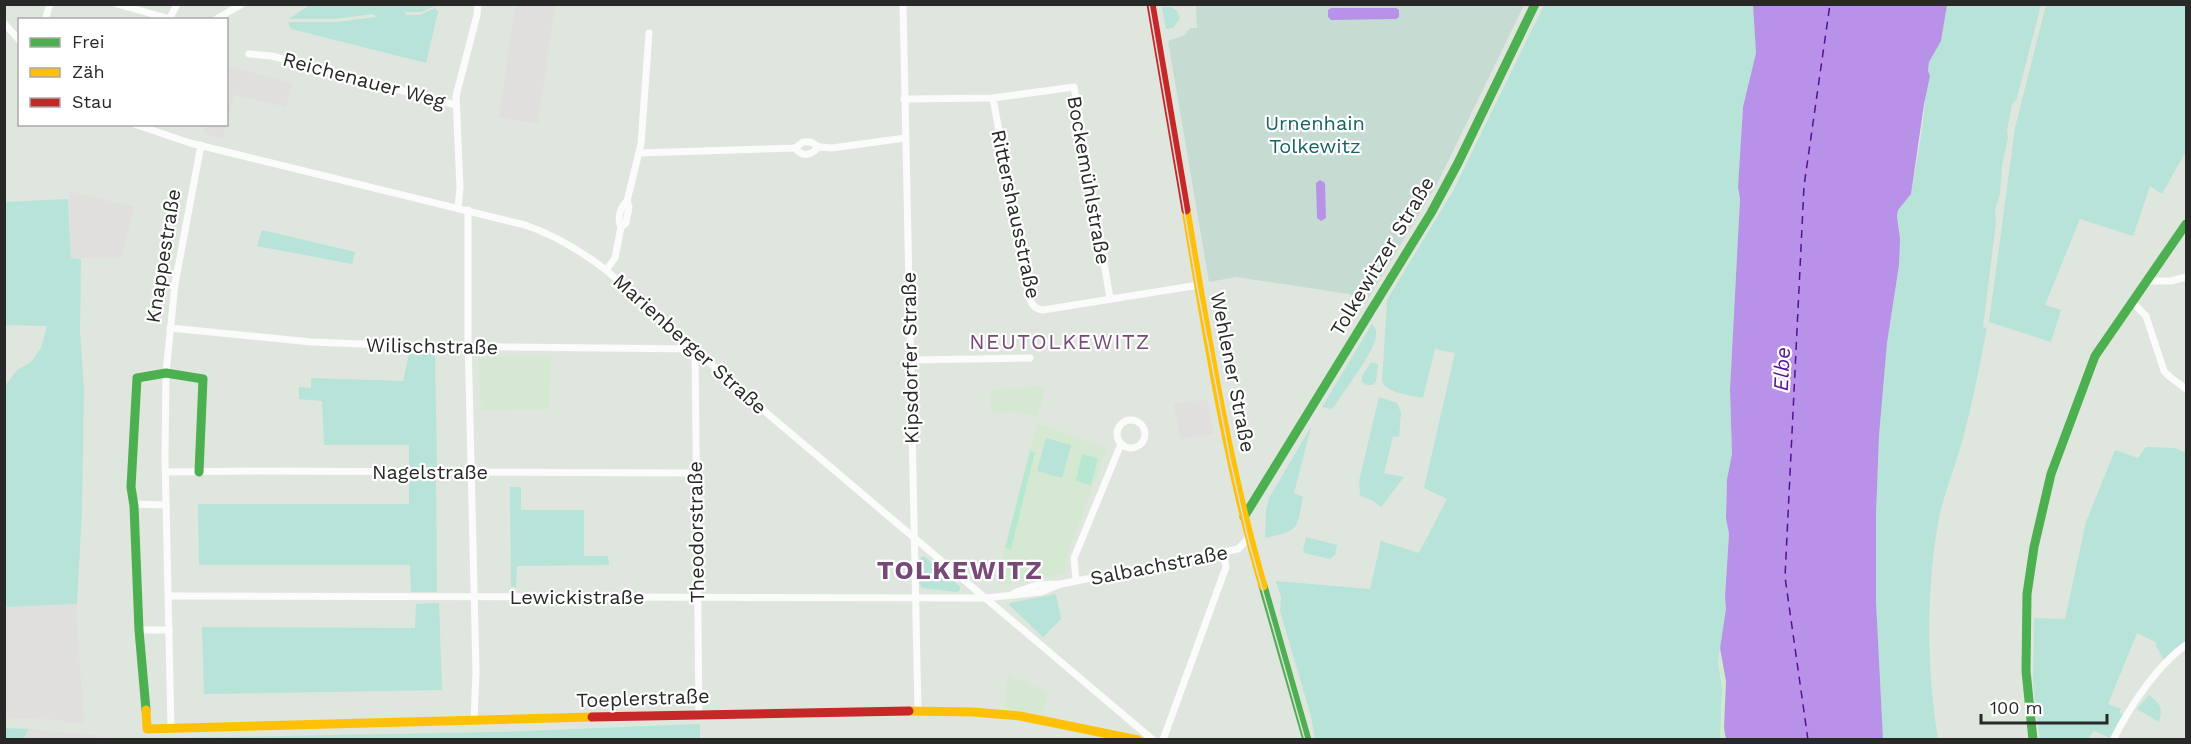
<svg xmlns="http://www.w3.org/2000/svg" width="2191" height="744" viewBox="0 0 2191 744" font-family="'Work Sans',sans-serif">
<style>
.industrial{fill:#e1dfde}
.education{fill:#d5e9d2}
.green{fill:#b7e3d9}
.sand{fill:#cceccc}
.cemetery{fill:#c6dcd3}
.pitch{fill:#b5e7d1}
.water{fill:#b891e8}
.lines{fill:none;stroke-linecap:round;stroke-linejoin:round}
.ferry{stroke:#580f95;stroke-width:1.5;stroke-dasharray:8 6;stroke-linecap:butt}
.street{stroke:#fafbfa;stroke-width:7}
.fast{stroke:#4caf50;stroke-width:9}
.slow{stroke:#ffc107;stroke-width:9}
.jam{stroke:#c62828;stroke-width:9}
.tram{stroke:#ddd;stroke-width:1.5}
.labels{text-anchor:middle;stroke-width:4.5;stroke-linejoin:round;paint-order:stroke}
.street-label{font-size:20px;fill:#282828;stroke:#fff}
.park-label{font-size:20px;fill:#1a6262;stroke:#fff}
.neighbourhood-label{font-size:21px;letter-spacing:1.5px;fill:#774976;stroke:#fff}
.water-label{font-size:21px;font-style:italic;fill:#580f95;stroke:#fff}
.district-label{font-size:26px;font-weight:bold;letter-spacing:1.5px;fill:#774976;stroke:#fff}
</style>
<rect width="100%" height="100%" fill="#dfe6dd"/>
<g class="industrial">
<path d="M 515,5 L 555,5 L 538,123 L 499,118 Z"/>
<path d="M 227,66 L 292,83 L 286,107 L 234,95 L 223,138 L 205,134 L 203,128 L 210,125 L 226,124 Z"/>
<path d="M 69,191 L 134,207 L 121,258 L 71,258 Z"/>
<path d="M 1207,399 L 1214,434 L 1180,439 L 1174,404 Z"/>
<path d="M 77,604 L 78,641 L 84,722 L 64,723 L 64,720 L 5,718 L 4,607 Z"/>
<path d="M 28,729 L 102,736 L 102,739 L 24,740 Z"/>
</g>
<g class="education">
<path d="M 481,357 L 550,357 L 549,409 L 481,410 L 479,360 Z"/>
<path d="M 1045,386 L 1038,417 L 1017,412 L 991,413 L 991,390 Z"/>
<path d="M 1037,423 L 1107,449 L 1067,555 L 1065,567 L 1066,573 L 1001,585 L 999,584 L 1003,568 L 1000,567 Z"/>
<path d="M 1008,674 L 1048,693 L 1043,714 L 1005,708 Z"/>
</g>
<g class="green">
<path d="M 311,4 L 437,5 L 421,12 L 405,12 L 406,15 L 420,15 L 435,8 L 438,12 L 426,63 L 291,29 L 288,22 L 336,22 L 376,17 L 374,14 L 334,19 L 289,19 Z"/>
<path d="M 1544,5 L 1753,5 L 1756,53 L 1743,107 L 1738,187 L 1740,199 L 1730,390 L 1732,454 L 1727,479 L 1726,518 L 1729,534 L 1725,597 L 1726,609 L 1718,662 L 1722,688 L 1720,739 L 1315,739 L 1311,716 L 1280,611 L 1281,597 L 1276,581 L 1370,589 L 1381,541 L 1419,553 L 1447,499 L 1424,488 L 1455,353 L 1435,349 L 1423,398 C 1410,395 1390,394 1382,382 L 1387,300 L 1453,191 Z"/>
<path d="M 1947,5 L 2041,5 L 2017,98 L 2012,105 L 2007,130 L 2008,138 L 2002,165 L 2000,194 L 1995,210 L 1996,223 L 1983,327 L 1987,329 C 1979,367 1972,407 1961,445 C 1953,473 1941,501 1937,529 C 1926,597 1927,671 1938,739 L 1883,740 L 1876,601 L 1876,515 L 1879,436 L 1887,343 L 1899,265 L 1899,228 L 1897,216 L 1898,210 L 1911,194 L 1922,130 L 1929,62 L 1941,41 Z"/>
<path d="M 2046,5 L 2186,5 L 2186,151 L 2162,194 L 2150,186 L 2133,236 L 2080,219 L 2045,305 L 2061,310 L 2051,342 L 1989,322 L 2015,128 Z"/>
<path d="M 1162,7 L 1171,7 L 1177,11 L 1180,18 L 1173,28 L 1166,29 Z"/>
<path d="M 68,199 L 71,258 L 81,259 L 80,332 L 84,388 L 82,509 L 77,604 L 5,607 L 5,386 L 17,370 L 31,362 L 41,348 L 47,326 L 5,325 L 5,202 Z"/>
<path d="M 262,230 L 355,252 L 352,264 L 257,246 Z"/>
<path d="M 1372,324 C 1376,328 1377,332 1376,337 C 1372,355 1346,388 1335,405 L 1332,409 L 1322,407 Z"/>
<path d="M 435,353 L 437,468 L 409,467 L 409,445 L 324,445 L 322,401 L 299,399 L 299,387 L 311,388 L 311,378 L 403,381 L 409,354 Z"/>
<path d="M 1371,362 L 1378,364 L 1376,381 L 1373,385 L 1367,385 L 1362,382 L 1362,376 Z"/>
<path d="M 1379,397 L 1397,403 L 1401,413 L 1399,437 L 1393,436 L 1384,473 L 1404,477 L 1381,507 L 1375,502 L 1360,495 L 1359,481 Z"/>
<path d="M 1311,427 L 1294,493 L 1303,497 C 1296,531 1300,530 1265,538 L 1266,510 L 1269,498 Z"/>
<path d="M 1046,438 L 1071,445 L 1062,478 L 1037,471 Z"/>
<path d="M 2146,447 L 2175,448 L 2186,453 L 2186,643 L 2174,650 L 2164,660 L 2156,646 L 2157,643 L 2137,633 L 2108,704 L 2121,709 L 2119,713 L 2123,714 L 2110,738 L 2094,731 L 2088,739 L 2040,739 L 2033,684 L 2034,618 L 2065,619 L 2086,522 L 2115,450 L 2138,458 Z"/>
<path d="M 409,477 L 436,477 L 437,592 L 411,592 L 410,565 L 199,565 L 198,504 L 409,504 Z"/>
<path d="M 510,487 L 521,487 L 521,510 L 584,510 L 584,556 L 608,556 L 609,565 L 517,566 L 516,587 L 511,587 Z"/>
<path d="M 1306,537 L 1337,545 L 1335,555 L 1330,559 L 1305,553 L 1303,550 Z"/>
<path d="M 924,556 L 960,587 L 960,590 L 957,592 L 922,588 L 919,583 L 920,558 Z"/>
<path d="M 1056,594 L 1061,619 L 1043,637 L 1009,605 L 1010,603 Z"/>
<path d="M 439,603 L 442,690 L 204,694 L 202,627 L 415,628 L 416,604 Z"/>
<path d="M 2149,695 C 2160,704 2163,707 2159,722 L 2137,709 Z"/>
<path d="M 700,724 L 700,740 L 165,739 L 165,738 L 503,732 Z"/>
<path d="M 5,728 L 28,729 L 24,739 L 5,739 Z"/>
</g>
<path class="sand" d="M 1720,648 L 1726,681 L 1724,728 L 1726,739 L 1720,739 L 1720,737 C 1722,720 1723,704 1722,687 C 1721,673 1718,662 1720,648 Z"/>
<path class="cemetery" d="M 1196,5 L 1524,5 L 1437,184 L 1365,304 L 1349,294 L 1236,277 L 1209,282 L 1168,41 L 1185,35 L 1190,28 L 1197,28 Z"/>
<g class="pitch">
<path d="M 1030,451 L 1035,452 L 1011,549 L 1005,548 Z"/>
<path d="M 1082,454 L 1098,458 L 1091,485 L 1076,481 Z"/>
</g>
<g class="water">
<path d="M 1753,5 L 1947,5 L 1941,41 L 1929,62 L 1928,71 L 1930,76 L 1924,104 L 1911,194 L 1898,210 L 1897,216 L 1900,239 L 1899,265 L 1887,343 L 1879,436 L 1876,515 L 1876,601 L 1883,739 L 1726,739 L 1724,728 L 1726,681 L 1720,648 L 1726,609 L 1725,597 L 1729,534 L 1726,518 L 1727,479 L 1732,454 L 1730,390 L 1740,199 L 1738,187 L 1743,107 L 1756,53 Z"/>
<path d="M 1331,8 L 1396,8 L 1399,10 L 1399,17 L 1396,19 L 1331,20 L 1328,17 L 1328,10 Z"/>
<path d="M 1320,180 L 1325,183 L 1326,218 L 1321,221 L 1317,218 L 1316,183 Z"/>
</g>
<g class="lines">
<path class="ferry" d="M 1808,740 L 1785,577 L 1804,186 L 1830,4"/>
<g class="street">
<path d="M 117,4 L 174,20"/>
<path d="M 903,4 L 918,711"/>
<path d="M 170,18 L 177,4"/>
<path d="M 45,20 L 50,4"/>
<path d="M 215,20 L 242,4"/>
<path d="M 4,23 L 20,41"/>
<path d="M 249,54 L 272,56 L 456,105"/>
<path d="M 993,98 L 1028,291 C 1030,301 1032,309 1043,310 L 1199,285"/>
<path d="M 904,99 L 993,98 L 1074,87 L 1110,298"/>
<path d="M 134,124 L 190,143 L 525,225 C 555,235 581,251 606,270 L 749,398 L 1153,740"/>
<path d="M 795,148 C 803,158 811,155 819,147"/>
<path d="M 639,153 L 795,148 L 803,142 L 811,142 L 819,147 L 832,148 L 905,138"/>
<path d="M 458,208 L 460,188 L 456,96 L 477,15 L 478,4"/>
<path d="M 468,210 L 468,338 L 476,672 L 474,721"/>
<path d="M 621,227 C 617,218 620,208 627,201 L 641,144 L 649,33"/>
<path d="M 606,270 L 615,258 L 621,227 L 626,223 L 629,207 L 627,201"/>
<path d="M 2148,281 L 2171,281 L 2186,277"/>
<path d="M 2133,303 L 2146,316 L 2164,371 L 2170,377 L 2186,389"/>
<path d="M 170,328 L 311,342 L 414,346 L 695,349 L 699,714"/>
<path d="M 910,360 L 1030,358"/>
<circle cx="1131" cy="434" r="14"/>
<path d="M 166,472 L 258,471 L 695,473"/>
<path d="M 133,504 L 166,505"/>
<path d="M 1076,581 L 1074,558 L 1121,444"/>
<path d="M 1014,593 L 1037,585 L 1061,584 L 1238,549 L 1248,539 L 1248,535"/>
<path d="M 169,596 L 986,598 L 1041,592 L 1061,584"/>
<path d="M 139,630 L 169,630"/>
<path d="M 171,729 L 165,457 L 166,373 L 175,284 L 201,145"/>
<path d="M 1163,740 L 1226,567 L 1223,552"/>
<path d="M 2113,740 C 2129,708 2157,665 2186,645"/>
</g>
<g class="fast">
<path d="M 1244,517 L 1431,213 L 1458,163 L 1535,4"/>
<path d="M 1263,586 L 1307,740"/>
<path d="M 146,710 L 139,630 L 134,506 L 131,487 L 137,378 L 166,373 L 203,379 L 199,472"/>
<path d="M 2033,740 L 2026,671 L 2027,594 L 2034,547 L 2051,474 L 2095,356 L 2186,224"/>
</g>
<g class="slow">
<path d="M 1186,210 C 1207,336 1227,463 1263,586"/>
<path d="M 146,710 L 147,729 L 592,717"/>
<path d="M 909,711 L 973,712 L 1020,716 L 1138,740"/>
</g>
<g class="jam">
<path d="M 1151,4 L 1186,210"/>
<path d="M 592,717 L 909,711"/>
</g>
<path class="tram" d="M 1149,4 L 1197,286 L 1230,459 L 1248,539 L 1305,740"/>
</g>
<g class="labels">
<g class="street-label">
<text transform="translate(364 80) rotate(15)" y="7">Reichenauer Weg</text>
<text transform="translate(1089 180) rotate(80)" y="7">Bockemühlstraße</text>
<text transform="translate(1016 214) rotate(78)" y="7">Rittershausstraße</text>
<text transform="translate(163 256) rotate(-81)" y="7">Knappestraße</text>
<text transform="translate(1382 256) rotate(-59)" y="7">Tolkewitzer Straße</text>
<text transform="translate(690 344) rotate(42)" y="7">Marienberger Straße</text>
<text transform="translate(432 346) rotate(1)" y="7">Wilischstraße</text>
<text transform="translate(910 358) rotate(-91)" y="7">Kipsdorfer Straße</text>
<text transform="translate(1233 372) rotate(79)" y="7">Wehlener Straße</text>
<text x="430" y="479">Nagelstraße</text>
<text transform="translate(696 532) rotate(-91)" y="7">Theodorstraße</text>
<text transform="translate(1159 565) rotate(-11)" y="7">Salbachstraße</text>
<text x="577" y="604">Lewickistraße</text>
<text transform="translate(643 698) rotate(-2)" y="7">Toeplerstraße</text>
</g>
<g class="park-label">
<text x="1315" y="130">Urnenhain<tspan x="1315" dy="23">Tolkewitz</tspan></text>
</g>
<g class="neighbourhood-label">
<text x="1060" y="349">NEUTOLKEWITZ</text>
</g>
<g class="water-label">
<text transform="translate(1782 369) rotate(-87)" y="7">Elbe</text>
</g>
<g class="district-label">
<text x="960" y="579">TOLKEWITZ</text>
</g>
</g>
<rect width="2191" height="744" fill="none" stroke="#282828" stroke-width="12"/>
<rect x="18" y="18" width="210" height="108" fill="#ffffff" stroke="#a9a9a9" stroke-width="1.5"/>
<rect x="30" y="38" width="30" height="9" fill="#4caf50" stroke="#a9a9a9" stroke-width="1.5"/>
<text x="72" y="48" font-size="18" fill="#282828">Frei</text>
<rect x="30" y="68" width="30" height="9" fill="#ffc107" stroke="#a9a9a9" stroke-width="1.5"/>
<text x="72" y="78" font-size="18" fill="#282828">Zäh</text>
<rect x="30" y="98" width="30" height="9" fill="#c62828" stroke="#a9a9a9" stroke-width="1.5"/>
<text x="72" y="108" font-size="18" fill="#282828">Stau</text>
<path d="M1981 714v9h126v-9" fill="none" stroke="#282828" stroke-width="3"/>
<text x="1990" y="714" font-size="18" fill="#282828" stroke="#ffffff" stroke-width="4.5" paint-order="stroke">100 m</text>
</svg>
